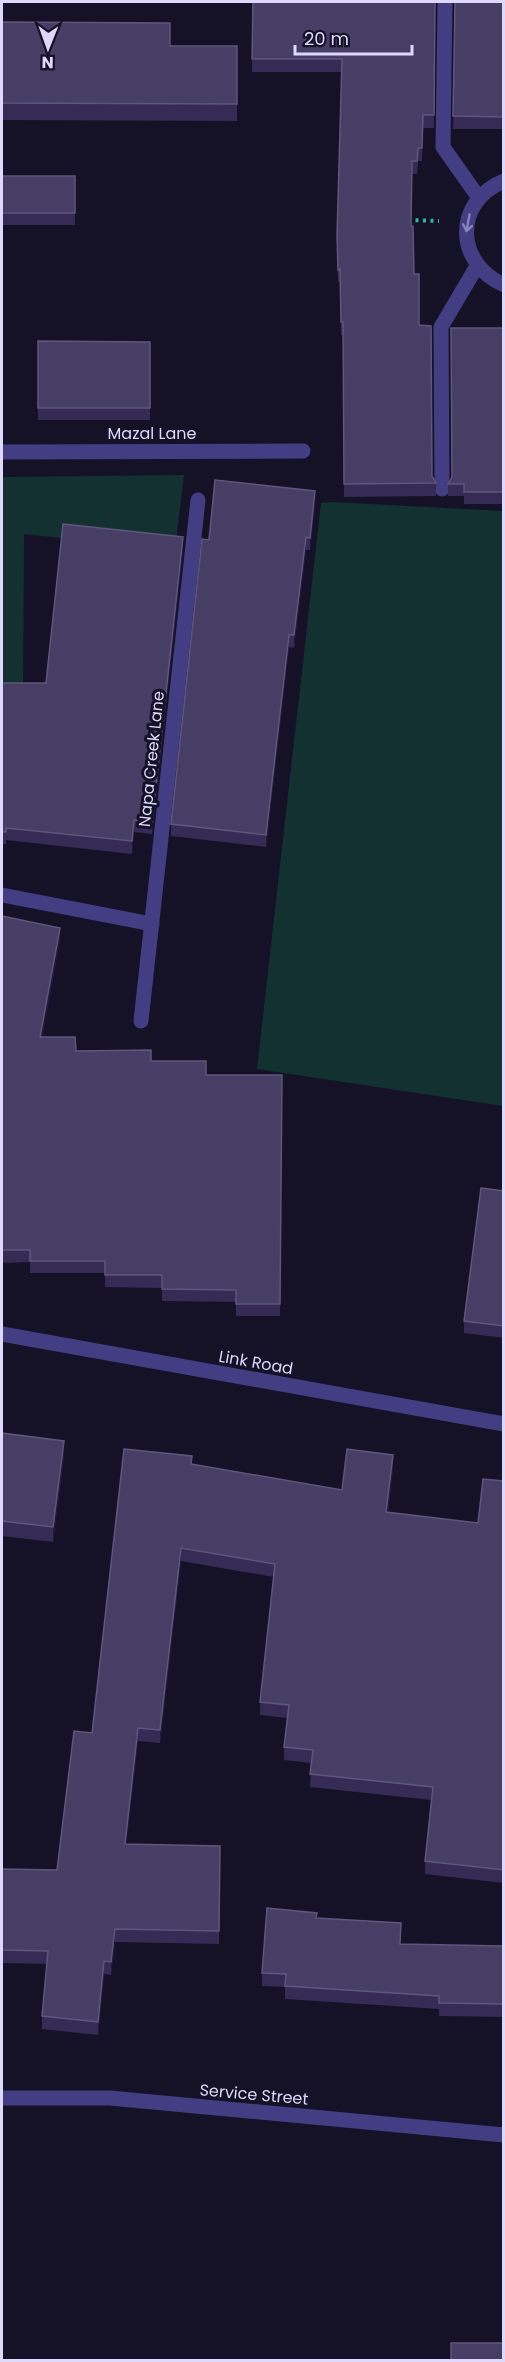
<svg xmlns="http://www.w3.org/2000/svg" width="505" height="2362" viewBox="0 0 505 2362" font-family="Poppins,sans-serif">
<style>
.green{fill:#143131}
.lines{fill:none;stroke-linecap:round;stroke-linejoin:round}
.path{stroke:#35b4b2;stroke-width:4;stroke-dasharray:3 4.5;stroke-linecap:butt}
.service{stroke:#433e84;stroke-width:15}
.minor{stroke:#433e84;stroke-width:15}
.tertiary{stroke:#433e84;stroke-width:15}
.wall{fill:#352b54}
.shaded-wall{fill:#20193a}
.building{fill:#473e66;stroke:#5f567e;stroke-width:1.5}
.oneway{stroke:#8983ba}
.labels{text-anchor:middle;stroke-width:6;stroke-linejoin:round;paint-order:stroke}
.street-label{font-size:16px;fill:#ded8fd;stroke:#151127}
</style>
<rect width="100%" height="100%" fill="#151127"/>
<g class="green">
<path d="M 184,475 L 175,550 L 24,534 L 23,696 L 2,695 L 2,477 Z"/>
<path d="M 333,502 L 503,511 L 503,1106 L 257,1069 L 321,503 Z"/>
</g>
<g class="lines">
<path class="path" d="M 408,220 L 439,221"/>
<g class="service">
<path d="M 445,2 L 443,147 L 479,198"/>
<path d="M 442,489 L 441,327 L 477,266"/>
</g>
<g class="minor">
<path d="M 504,181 C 453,202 455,263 504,285"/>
<path d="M 2,452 L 303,451"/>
<path d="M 2,895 L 152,924"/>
<path d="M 141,1021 L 198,500"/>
<path d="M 2,2098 L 110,2098 L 504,2135"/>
</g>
<path class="tertiary" d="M 2,1334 L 504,1424"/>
</g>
<g class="wall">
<path d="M 253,2 L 435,2 L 434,128 L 423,128 L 422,161 L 418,161 L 417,174 L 412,174 L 411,226 L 414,274 L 432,476 L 436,483 L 436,496 L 344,497 L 343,335 L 341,335 L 340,282 L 338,282 L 337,249 L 342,72 L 252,72 Z"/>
<path d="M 455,2 L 504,2 L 504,129 L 453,129 Z"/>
<path d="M 2,22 L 170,46 L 237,46 L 237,121 L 2,120 Z"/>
<rect x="2" y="176" width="73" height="49"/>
<path d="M 504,328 L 504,504 L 464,504 L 464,496 L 448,496 L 448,484 L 452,477 Z"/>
<path d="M 38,341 L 150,342 L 150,420 L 38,420 Z"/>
<path d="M 315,503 L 310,550 L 306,550 L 294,648 L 289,647 L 266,847 L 171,836 L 171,824 L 209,540 Z"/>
<path d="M 183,549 L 152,834 L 134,832 L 132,854 L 6,840 L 6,844 L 2,844 L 2,683 L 46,683 Z"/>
<path d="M 2,916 L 60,940 L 42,1037 L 76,1051 L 151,1061 L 206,1075 L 282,1075 L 280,1316 L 236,1316 L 236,1302 L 162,1301 L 162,1288 L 105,1287 L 105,1273 L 30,1273 L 30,1262 L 2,1263 Z"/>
<path d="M 504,1191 L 504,1338 L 464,1333 L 464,1321 Z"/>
<path d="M 2,1433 L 64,1456 L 53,1542 L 2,1536 Z"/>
<path d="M 192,1464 L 342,1490 L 393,1468 L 388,1512 L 478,1523 L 504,1481 L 504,1883 L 425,1874 L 425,1861 L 431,1800 L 310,1787 L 311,1763 L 284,1760 L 284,1747 L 287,1718 L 260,1715 L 260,1702 L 274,1577 L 181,1561 L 160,1743 L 138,1741 L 126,1844 L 220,1846 L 219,1944 L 115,1942 L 111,1975 L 104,1974 L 98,2035 L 42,2029 L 42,2016 L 47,1964 L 2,1963 L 2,1870 L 57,1870 L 92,1733 Z"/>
<path d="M 317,1918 L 401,1944 L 504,1946 L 504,2017 L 439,2016 L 439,2009 L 285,1999 L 285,1987 L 262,1986 L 262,1973 Z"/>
</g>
<g class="shaded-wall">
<path d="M 315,491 L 315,503 L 310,550 L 310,538 Z"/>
<path d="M 183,537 L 183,549 L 152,834 L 152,822 Z"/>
<path d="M 306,537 L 306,550 L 294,648 L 294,635 Z"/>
<path d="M 289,635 L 289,647 L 266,847 L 266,835 Z"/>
<path d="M 134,820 L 134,832 L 132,854 L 132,841 Z"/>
<path d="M 60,928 L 60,940 L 40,1049 L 40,1037 Z"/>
<path d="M 64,1441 L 64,1456 L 53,1542 L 53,1527 Z"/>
<path d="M 393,1455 L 393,1468 L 386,1525 L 386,1512 Z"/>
<path d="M 181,1548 L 181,1561 L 160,1743 L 160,1730 Z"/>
<path d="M 138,1728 L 138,1741 L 125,1857 L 125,1844 Z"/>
<path d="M 115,1929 L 115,1942 L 111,1975 L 111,1962 Z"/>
<path d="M 104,1961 L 104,1974 L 98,2035 L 98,2022 Z"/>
</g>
<g class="building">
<path d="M 253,2 L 435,2 L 434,115 L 423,115 L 422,148 L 418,148 L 417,161 L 412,161 L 411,226 L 413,226 L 414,274 L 419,274 L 419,325 L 431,326 L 432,476 L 436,483 L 344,484 L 343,322 L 341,322 L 340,269 L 338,270 L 337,236 L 342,59 L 252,59 Z"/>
<path d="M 455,2 L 504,2 L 504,117 L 453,116 Z"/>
<path d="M 2,22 L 170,23 L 170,46 L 237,46 L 237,104 L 2,103 Z"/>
<rect x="2" y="176" width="73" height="37"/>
<path d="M 451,328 L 504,328 L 504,492 L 464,492 L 464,484 L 448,484 L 452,477 Z"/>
<path d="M 38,341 L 150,342 L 150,408 L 38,408 Z"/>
<path d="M 215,480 L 315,491 L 310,538 L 306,537 L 294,635 L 289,635 L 266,835 L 171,824 L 202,539 L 209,540 Z"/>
<path d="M 63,524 L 183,537 L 152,822 L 134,820 L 132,841 L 6,828 L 6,832 L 2,832 L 2,683 L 46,683 Z"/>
<path d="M 2,916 L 60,928 L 40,1037 L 75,1037 L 76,1051 L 151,1050 L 151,1061 L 206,1061 L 206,1075 L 282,1075 L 280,1304 L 236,1304 L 236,1290 L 162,1289 L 162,1275 L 105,1275 L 105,1261 L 30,1261 L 30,1250 L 2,1250 Z"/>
<path d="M 481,1188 L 504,1191 L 504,1326 L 464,1321 Z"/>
<path d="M 2,1433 L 64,1441 L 53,1527 L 2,1521 Z"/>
<path d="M 124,1449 L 192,1456 L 191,1464 L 342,1490 L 347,1449 L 393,1455 L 386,1512 L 478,1523 L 483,1479 L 504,1481 L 504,1870 L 425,1861 L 433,1787 L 310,1774 L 313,1750 L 284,1747 L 289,1705 L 260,1702 L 275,1564 L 181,1548 L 160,1730 L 138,1728 L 125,1844 L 220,1846 L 219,1931 L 115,1929 L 111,1962 L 104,1961 L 98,2022 L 42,2016 L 48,1951 L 2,1950 L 2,1869 L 57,1870 L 74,1731 L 92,1733 Z"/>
<path d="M 267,1908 L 317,1913 L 316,1918 L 401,1923 L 400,1944 L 504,1946 L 504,2004 L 439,2003 L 439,1996 L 285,1986 L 286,1974 L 262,1973 Z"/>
<rect x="451" y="2343" width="53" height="18"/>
</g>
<defs><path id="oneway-shaft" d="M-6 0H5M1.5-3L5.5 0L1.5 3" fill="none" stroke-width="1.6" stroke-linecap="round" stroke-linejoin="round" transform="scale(1.5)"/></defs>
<use class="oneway" href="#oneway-shaft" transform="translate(468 223) rotate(100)"/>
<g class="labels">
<g class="street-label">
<text x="152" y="439">Mazal Lane</text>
<text transform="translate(151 759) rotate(-84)" y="6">Napa Creek Lane</text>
<text transform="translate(256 1362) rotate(10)" y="6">Link Road</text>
<text transform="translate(254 2094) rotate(5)" y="6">Service Street</text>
</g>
</g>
<rect width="505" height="2362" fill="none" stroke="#ded8fd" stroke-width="6"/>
<g transform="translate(48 48) rotate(181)" stroke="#151127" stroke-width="4.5" paint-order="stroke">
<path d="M0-4.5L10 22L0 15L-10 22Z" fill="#ded8fd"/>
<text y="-9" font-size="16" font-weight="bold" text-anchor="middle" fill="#ded8fd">N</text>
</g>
<path d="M295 45v9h117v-9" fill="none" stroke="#ded8fd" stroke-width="3"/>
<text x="304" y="45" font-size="18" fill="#ded8fd" stroke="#151127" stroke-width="4.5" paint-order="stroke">20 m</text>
</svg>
